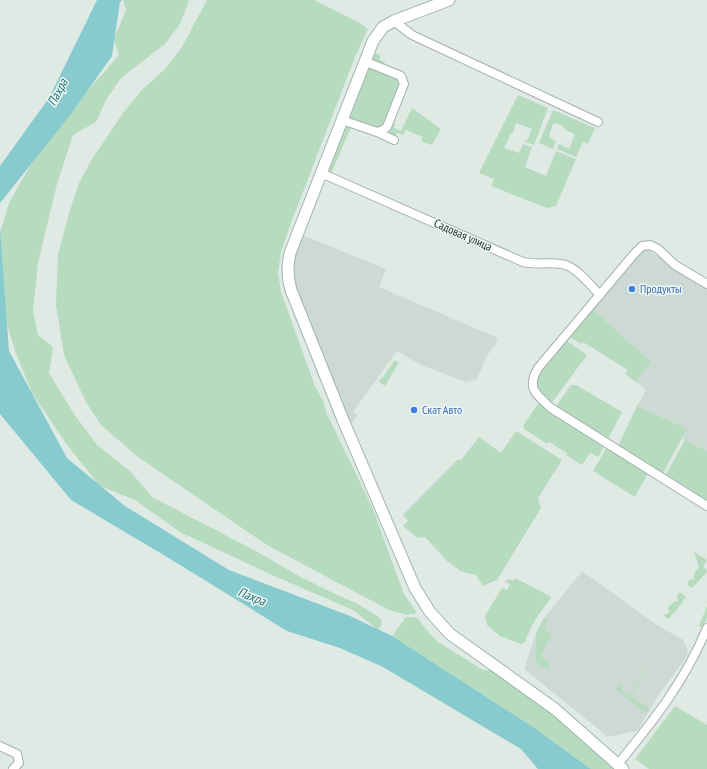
<svg xmlns="http://www.w3.org/2000/svg" width="707" height="769" viewBox="0 0 707 769" font-family="'PT Sans Narrow',sans-serif">
<style>
.built{fill:#cddad3}
.green{fill:#b7dbbe}
.water{fill:#87cbcf}
.lines{fill:none;stroke-linecap:round;stroke-linejoin:round}
.minor-casing{stroke:#a2b1aa;stroke-width:10}
.secondary-casing{stroke:#9eb5ab;stroke-width:13}
.minor{stroke:#fff;stroke-width:8}
.secondary{stroke:#fff;stroke-width:11}
.shop-dot{fill:#3f7fe0;stroke:#eff7f2;stroke-width:1.5}
.labels{text-anchor:middle;stroke-width:3;stroke-linejoin:round;paint-order:stroke}
.street-label{font-size:12px;fill:#203930;stroke:#eff7f2}
.shop-label{font-size:12px;fill:#366cbe;stroke:#eff7f2;text-anchor:start}
.water-label{font-size:13px;font-style:italic;fill:#1c6e74;stroke:#eff7f2}
</style>
<rect width="100%" height="100%" fill="#dfeae4"/>
<g class="built">
<path d="M 298,233 L 386,269 L 379,287 L 498,338 L 494,347 L 493,347 L 487,356 L 477,379 L 466,382 L 421,365 L 397,351 L 353,412 L 357,415 L 352,423 L 346,419 L 288,278 Z"/>
<path d="M 645,248 L 707,288 L 707,451 L 682,439 L 686,429 L 637,406 L 646,390 L 636,382 L 651,361 L 593,310 Z"/>
<path d="M 582,571 L 657,625 L 683,640 L 688,650 L 686,658 L 660,693 L 637,731 L 608,737 L 524,669 L 536,633 L 544,618 Z"/>
</g>
<g class="green">
<path d="M 123,0 L 189,0 L 180,24 L 165,44 L 121,78 L 106,100 L 96,122 L 73,135 L 57,184 L 38,263 L 33,311 L 38,335 L 53,347 L 49,373 L 74,414 L 97,445 L 130,471 L 152,497 L 254,550 L 299,576 L 337,595 L 356,603 L 379,617 L 382,621 L 381,626 L 378,630 L 353,610 L 272,575 L 180,532 L 135,500 L 100,486 L 67,445 L 32,393 L 15,351 L 7,324 L 0,233 L 9,203 L 31,164 L 83,96 L 119,55 L 114,39 L 126,10 Z"/>
<path d="M 207,0 L 314,0 L 360,23 L 368,29 L 355,57 L 291,223 L 281,252 L 278,273 L 281,292 L 315,386 L 324,403 L 326,412 L 373,509 L 403,592 L 417,613 L 407,615 L 389,610 L 267,545 L 138,457 L 101,425 L 86,402 L 64,355 L 56,305 L 58,255 L 69,213 L 79,183 L 92,159 L 123,113 L 141,91 L 166,68 L 182,47 Z"/>
<path d="M 372,52 L 380,55 L 380,60 L 385,62 L 383,66 L 372,61 L 371,59 Z"/>
<path d="M 369,67 L 374,68 L 403,79 L 383,130 L 352,120 L 349,117 L 365,71 Z"/>
<path d="M 518,95 L 548,108 L 534,145 L 524,141 L 525,140 L 527,141 L 532,129 L 516,123 L 513,133 L 511,133 L 504,148 L 519,153 L 523,144 L 532,147 L 525,167 L 546,176 L 556,151 L 576,159 L 556,206 L 547,208 L 491,186 L 494,179 L 479,173 Z"/>
<path d="M 412,108 L 441,129 L 432,145 L 421,141 L 423,137 L 406,130 L 403,135 L 397,133 L 395,137 L 389,134 L 394,123 L 395,124 L 394,128 L 401,131 Z"/>
<path d="M 553,110 L 595,128 L 588,144 L 583,142 L 576,157 L 557,149 L 559,144 L 569,149 L 575,134 L 565,130 L 566,129 L 562,127 L 563,126 L 556,123 L 553,124 L 549,137 L 556,141 L 553,149 L 539,143 Z"/>
<path d="M 348,126 L 351,127 L 331,174 L 327,169 L 345,127 Z"/>
<path d="M 593,310 L 651,361 L 636,382 L 625,374 L 628,370 L 583,342 L 581,344 L 570,337 Z"/>
<path d="M 567,341 L 587,355 L 551,404 L 536,388 L 535,379 Z"/>
<path d="M 395,360 L 399,362 L 385,386 L 379,382 Z"/>
<path d="M 571,385 L 576,385 L 622,412 L 607,441 L 558,409 L 557,405 Z"/>
<path d="M 541,403 L 605,445 L 598,457 L 590,453 L 582,465 L 566,455 L 567,453 L 549,442 L 547,444 L 524,429 L 523,426 L 538,404 Z"/>
<path d="M 637,406 L 687,429 L 663,473 L 618,446 Z"/>
<path d="M 516,431 L 562,460 L 538,498 L 541,508 L 497,580 L 483,586 L 476,575 L 460,571 L 447,561 L 425,537 L 417,538 L 403,526 L 408,521 L 403,515 L 458,459 L 461,460 L 479,437 L 501,453 Z"/>
<path d="M 685,440 L 707,451 L 707,500 L 666,474 Z"/>
<path d="M 607,447 L 648,473 L 635,497 L 593,471 Z"/>
<path d="M 694,552 L 707,560 L 703,567 L 707,570 L 707,572 L 692,588 L 687,584 L 689,580 L 694,579 L 694,574 L 699,567 Z"/>
<path d="M 515,578 L 550,596 L 551,598 C 540,612 531,625 525,642 L 521,644 L 500,636 L 487,625 L 485,616 L 502,588 L 507,590 L 510,584 L 505,582 L 509,579 L 514,581 Z"/>
<path d="M 680,592 L 686,597 L 676,611 L 668,619 L 663,615 L 669,613 L 668,608 L 673,602 L 678,601 L 677,596 Z"/>
<path d="M 707,606 L 707,618 L 703,628 L 699,626 Z"/>
<path d="M 406,617 L 418,618 L 422,625 L 438,642 L 483,670 L 499,669 L 623,769 L 591,769 L 533,727 L 392,636 Z"/>
<path d="M 544,618 L 547,618 L 545,630 L 552,634 L 541,656 L 550,665 L 548,669 L 536,663 L 536,633 Z"/>
<path d="M 655,655 L 630,696 L 648,707 L 649,711 L 647,712 L 639,708 L 616,689 L 619,684 L 623,692 L 629,695 Z"/>
<path d="M 675,706 L 707,725 L 707,769 L 649,769 L 635,759 Z"/>
</g>
<g class="water">
<path d="M 97,0 L 122,0 L 120,2 L 112,56 L 71,114 L 0,203 L 0,166 L 49,98 Z"/>
<path d="M 0,228 L 9,351 L 67,458 L 125,506 L 229,570 L 350,616 L 392,636 L 533,727 L 591,769 L 538,769 L 521,749 L 383,667 L 340,648 L 287,631 L 172,560 L 71,500 L 0,414 Z"/>
</g>
<g class="lines">
<g class="minor-casing">
<g id="minor">
<path d="M 394,21 L 412,35 L 598,122"/>
<path d="M 364,61 L 401,76 L 404,84 L 387,127 L 383,130 L 377,132"/>
<path d="M 342,120 L 377,132 L 394,140"/>
<path d="M 321,173 L 523,262 C 536,265 548,262 561,264 C 575,265 590,285 600,295"/>
<path d="M 707,284 L 675,265 L 658,249 L 650,245 L 642,246 L 635,253 L 538,368 C 526,389 536,394 551,408 L 707,506"/>
<path d="M 0,746 L 17,754 L 19,763 L 13,769"/>
<path d="M 618,764 C 654,720 685,681 707,628"/>
</g>
</g>
<g class="secondary-casing">
<path id="secondary" d="M 449,0 L 394,21 L 383,27 L 373,41 L 290,253 C 287,266 287,277 291,290 L 343,420 L 415,588 L 430,612 L 450,634 L 555,709 L 623,769"/>
</g>
<use href="#minor" class="minor"/>
<use href="#secondary" class="secondary"/>
</g>
<g class="shop-dot">
<circle cx="632" cy="289" r="4"/>
<circle cx="414" cy="410" r="4"/>
</g>
<g class="labels">
<g class="street-label">
<text transform="translate(463 235) rotate(24)" y="4">Садовая улица</text>
</g>
<g class="shop-label">
<text x="640" y="293">Продукты</text>
<text x="422" y="414">Скат Авто</text>
</g>
<g class="water-label">
<text transform="translate(57 92) rotate(-62)" y="5">Пахра</text>
<text transform="translate(252 596) rotate(22)" y="5">Пахра</text>
</g>
</g>
</svg>
